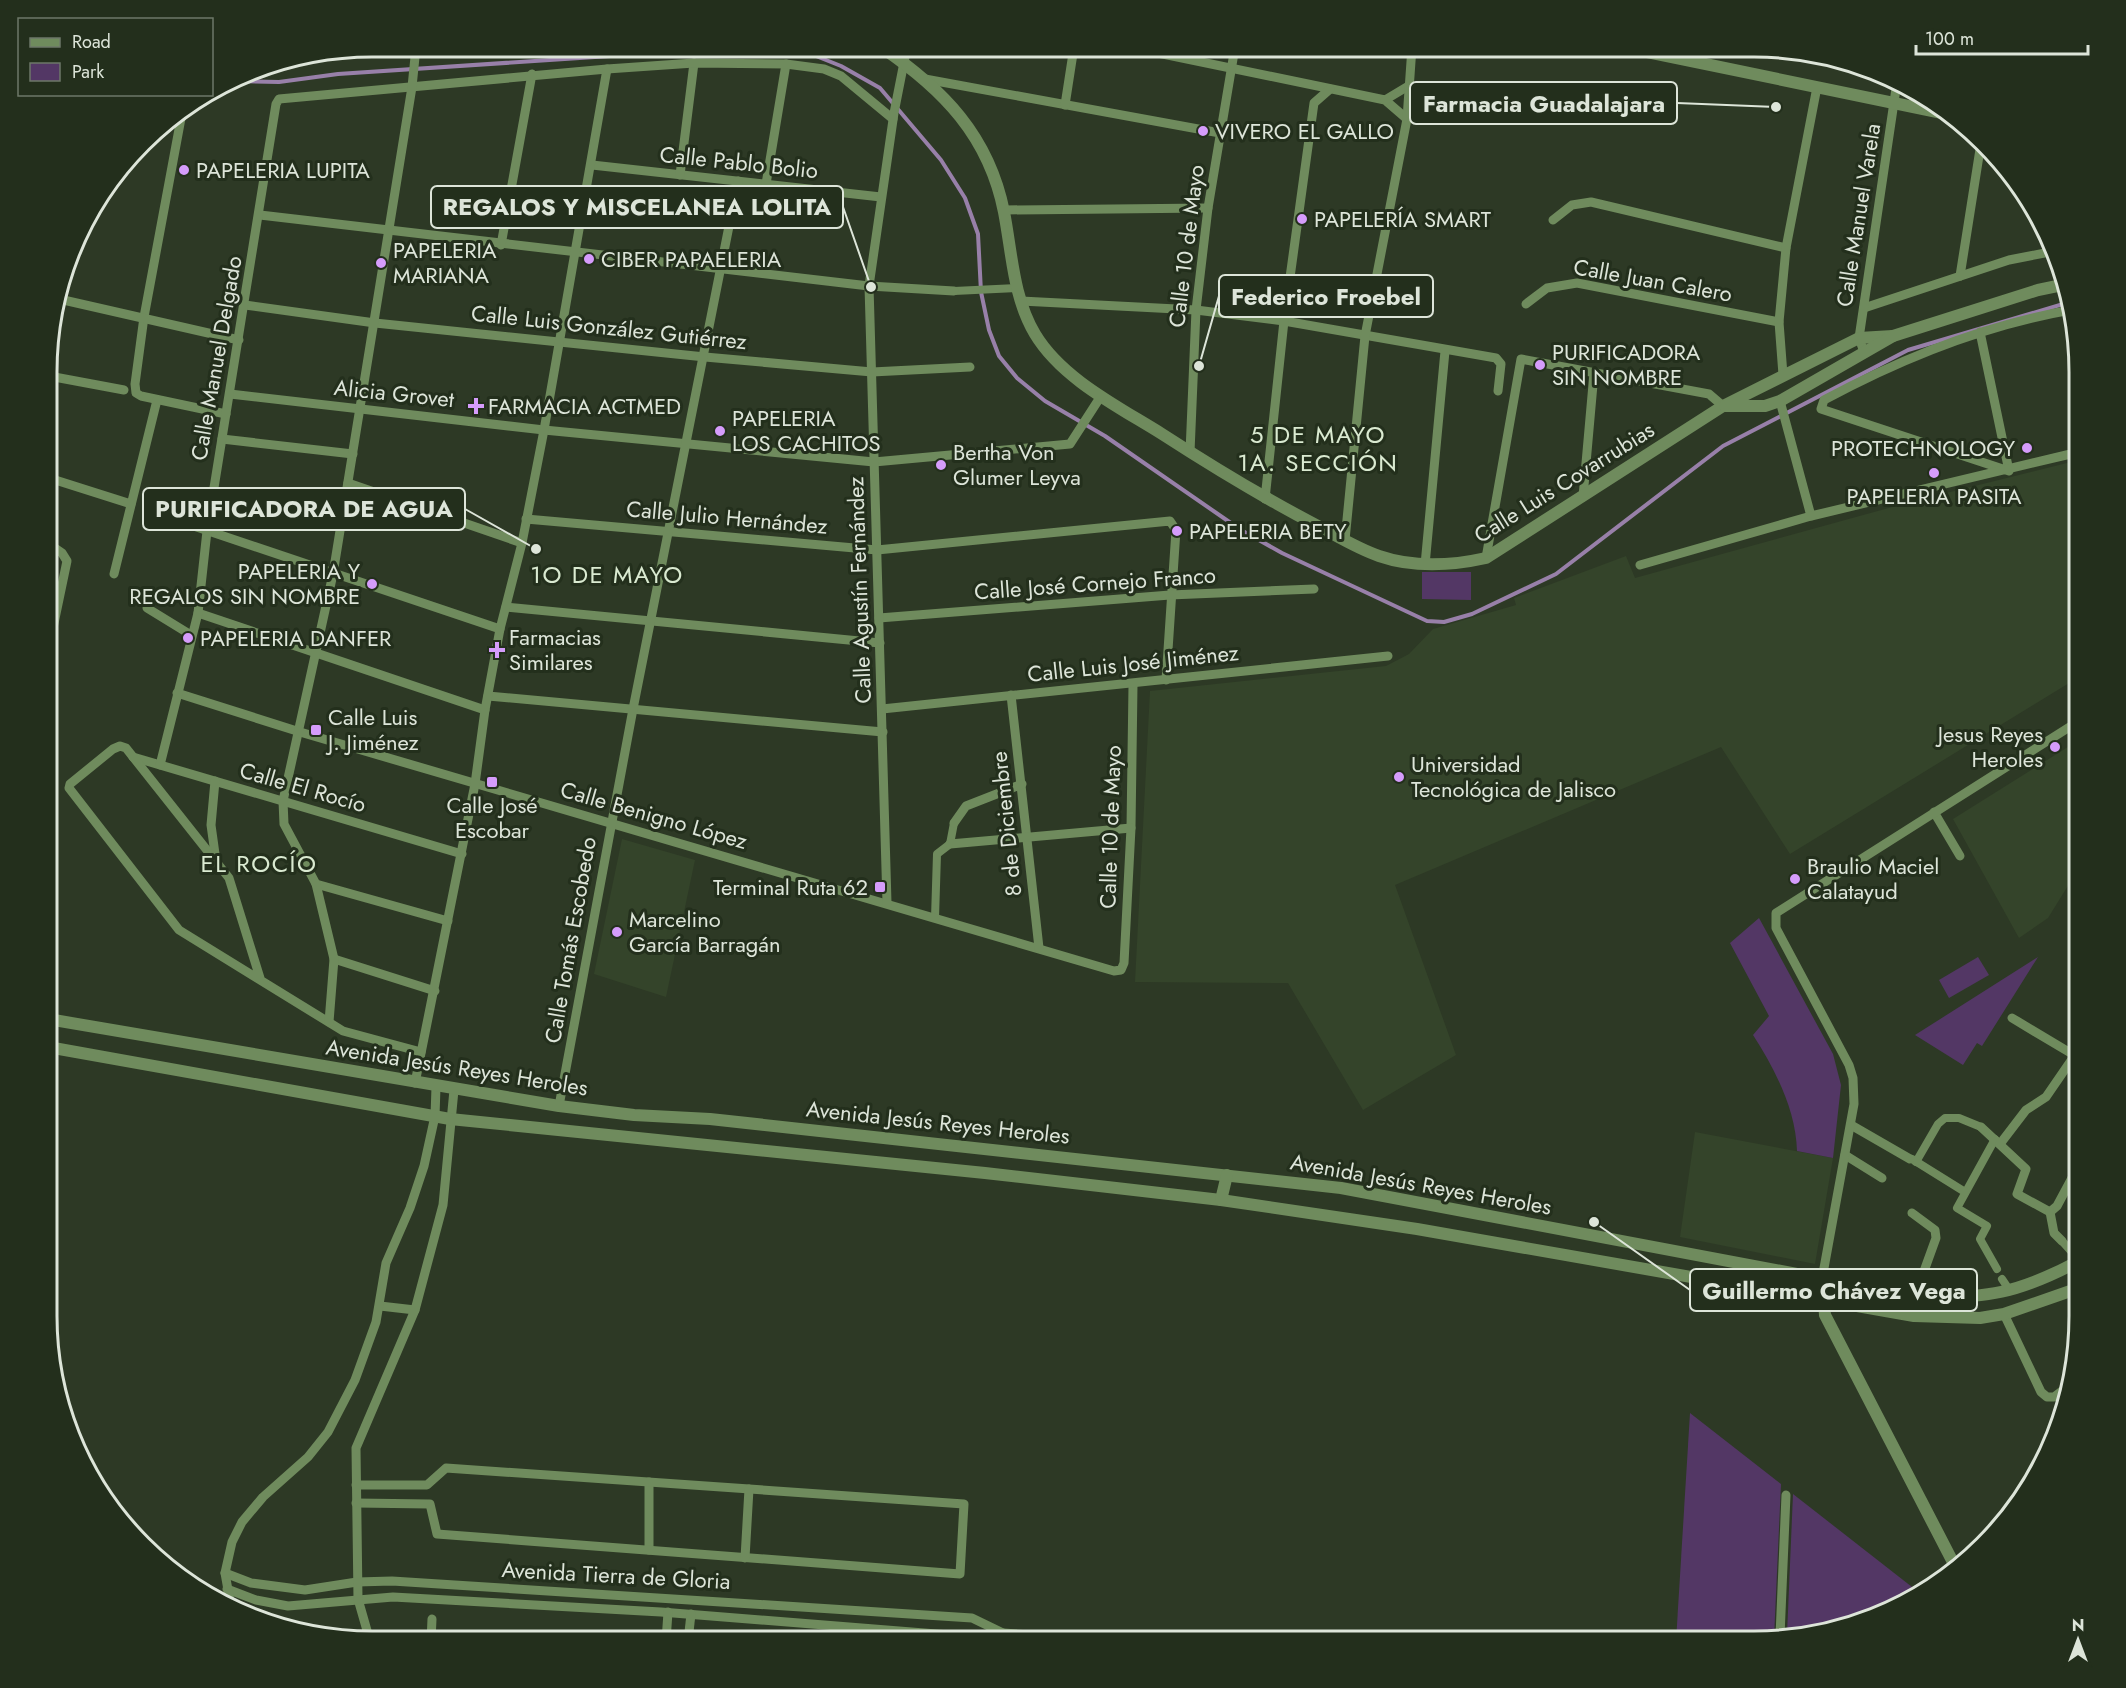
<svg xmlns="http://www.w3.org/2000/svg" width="2126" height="1688" viewBox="0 0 2126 1688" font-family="Jost,sans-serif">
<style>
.built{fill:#34442a}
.green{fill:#533765}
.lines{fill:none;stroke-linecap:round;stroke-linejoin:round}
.stream{stroke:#9880a9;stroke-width:4}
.pedestrian{stroke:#6f8b5d;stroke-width:8}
.minor{stroke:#6f8b5d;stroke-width:9}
.tertiary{stroke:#6f8b5d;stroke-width:12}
.poi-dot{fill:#d59cfb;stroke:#232f1c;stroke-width:2}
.labels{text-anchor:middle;stroke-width:6;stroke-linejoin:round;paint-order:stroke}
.poi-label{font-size:22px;fill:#dde5d9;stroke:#232f1c;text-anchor:start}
.street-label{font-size:22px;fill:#dde5d9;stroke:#232f1c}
.neighbourhood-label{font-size:24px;letter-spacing:1.5px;fill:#daead1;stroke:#232f1c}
.rim{fill:none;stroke:#dde5d9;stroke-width:3}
.leader{fill:none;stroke:#dde5d9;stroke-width:2}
.callout-dot{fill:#dde5d9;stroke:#232f1c;stroke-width:2}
.callout{fill:#232f1c;stroke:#dde5d9;stroke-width:2}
.callout-label{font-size:24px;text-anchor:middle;font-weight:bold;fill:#dde5d9}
</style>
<rect width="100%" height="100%" fill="#2d3925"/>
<g class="built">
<path d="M 2079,460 L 2079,677 L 1790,854 L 1721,747 L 1395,885 L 1456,1055 L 1363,1110 L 1288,983 L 1135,982 L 1150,691 L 1386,666 L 1409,654 L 1433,629 L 1516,605 L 1514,598 L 1626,556 L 1635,578 L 1914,501 Z"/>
<path d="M 2079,740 L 2079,868 L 2048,918 L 2019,938 L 1953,819 Z"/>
<path d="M 622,839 L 695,860 L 666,997 L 594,974 Z"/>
<path d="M 1695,1132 L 1833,1158 L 1815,1264 L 1680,1237 Z"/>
</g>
<g class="green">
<path d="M 1422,572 L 1471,572 L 1471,600 L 1422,599 Z"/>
<path d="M 1759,918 L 1833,1054 L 1841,1085 L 1833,1158 L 1797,1151 C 1796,1110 1775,1069 1753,1035 L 1769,1016 L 1730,943 Z"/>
<path d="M 1978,957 L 1989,975 L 1949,998 L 1939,980 Z"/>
<path d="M 2038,957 L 1982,1046 L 1977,1043 L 1963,1065 L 1915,1035 Z"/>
<path d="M 1690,1413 L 1781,1484 L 1774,1638 L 1754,1641 L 1676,1641 Z"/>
<path d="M 1793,1494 L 1921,1594 L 1879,1617 L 1787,1635 Z"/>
</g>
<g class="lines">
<path class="stream" d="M 237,81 L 279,82 L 338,74 L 701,50 L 806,52 L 841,66 L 880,88 L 941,160 L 965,198 L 978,234 L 981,292 L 989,330 L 999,356 L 1017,378 L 1045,401 L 1105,436 L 1241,530 L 1282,553 L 1427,621 L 1444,622 L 1472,614 L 1556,574 L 1723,446 L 1908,350 L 2070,302"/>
<g class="pedestrian">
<path d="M 954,291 L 1017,288"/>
<path d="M 935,918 L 937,854 L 950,844 L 954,823"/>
<path d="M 1995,1139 L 1957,1208 L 1987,1226 L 1980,1239 L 1997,1269"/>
<path d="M 1912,1159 L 1965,1192"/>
<path d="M 1916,1162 L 1938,1124 L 1945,1118 L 1959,1118 L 1981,1127"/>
<path d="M 2062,1241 L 2079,1260"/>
<path d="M 2002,1279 L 2010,1291"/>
</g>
<g class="minor">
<path d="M 1129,47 L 1385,100 L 1407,119"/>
<path d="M 925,79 L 1220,133"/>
<path d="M 1385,100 L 1410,85"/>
<path d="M 1065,105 L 1074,47"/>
<path d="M 182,113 L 144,317 L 135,384 L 136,393 L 141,396 L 226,414"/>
<path d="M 592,165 L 881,197"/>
<path d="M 680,175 L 694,63"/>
<path d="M 766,184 L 786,64"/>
<path d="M 1004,210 L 1208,208"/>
<path d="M 260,215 L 869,286 L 954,291"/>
<path d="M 1553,220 L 1572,205 L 1591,202 L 1786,248"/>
<path d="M 501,245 L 532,74"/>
<path d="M 1960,276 L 1981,143"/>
<path d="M 59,299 L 239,340"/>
<path d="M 1021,301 L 1196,310 L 1284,321 L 1496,358 L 1501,364 L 1498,391"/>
<path d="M 1526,304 L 1547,288 L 1577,283 L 1779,322"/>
<path d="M 245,305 L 375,323 L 705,357 L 872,372 L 970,367"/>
<path d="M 1864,308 L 2009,260 L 2055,251"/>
<path d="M 2068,311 L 2079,370"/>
<path d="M 1980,332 L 2009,471 L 1821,409 L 1824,400 C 1902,358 1984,325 2071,310"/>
<path d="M 1864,352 L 1859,338 L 1897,82"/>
<path d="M 1783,375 L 1779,322 L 1786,248 L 1817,87"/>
<path d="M 49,376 L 124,390"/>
<path d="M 230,394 L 544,430 L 874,462 L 1070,444 L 1101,396"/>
<path d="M 1780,401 L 1811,516"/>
<path d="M 222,439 L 353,454"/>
<path d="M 1190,452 L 1196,310 L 1208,208 L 1235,47"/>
<path d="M 49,478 L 131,504"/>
<path d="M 348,483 L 522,543"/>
<path d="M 1583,497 L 1594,373"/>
<path d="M 1265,499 L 1284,321 L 1314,103 L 1330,89"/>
<path d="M 161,515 L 500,629"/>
<path d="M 526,519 L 877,550 L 1170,521 L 1176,530 L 1166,680"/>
<path d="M 1345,540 L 1365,336 L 1407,119 L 1412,47"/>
<path d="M 1486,558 L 1521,359 L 1709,394 L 1723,406"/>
<path d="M 1425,565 L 1445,351"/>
<path d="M 1640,565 L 1811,516 L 2079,452"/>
<path d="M 114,574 L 157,400"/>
<path d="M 506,607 L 880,643"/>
<path d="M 147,608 L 191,635"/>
<path d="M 198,613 L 485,710"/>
<path d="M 879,618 L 1170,595 L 1314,589"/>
<path d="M 49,647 L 67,561 L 62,553 L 49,544"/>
<path d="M 177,693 L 300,732 L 1114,971 L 1121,970 L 1124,963 L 1131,828 L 1133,685"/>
<path d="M 1011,695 L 1039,948"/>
<path d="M 488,696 L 883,732"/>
<path d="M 882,709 L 1388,656"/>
<path d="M 133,757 L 462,854"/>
<path d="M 160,765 L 198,613 L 207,531 L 276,104 L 279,99 L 607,69 L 694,63 L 786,64 L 824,69 L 841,76 L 893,119"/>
<path d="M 215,781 L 211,825 L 216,861"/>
<path d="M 1934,812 L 1960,856"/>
<path d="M 954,823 L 966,806 L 1022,784"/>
<path d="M 950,844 L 1131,828"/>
<path d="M 316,884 L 448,921"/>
<path d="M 887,903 L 869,286 L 894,113 L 907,47"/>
<path d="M 334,959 L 435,991"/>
<path d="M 260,978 L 229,878 L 126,748 L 120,746 L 113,749 L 70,784 L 69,788 L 179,930 L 343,1031 L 421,1052"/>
<path d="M 2012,1018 L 2079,1058"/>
<path d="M 329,1022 L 334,959 L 316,884 L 284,824 L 283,801 L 333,574 L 412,87 L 416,47"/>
<path d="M 415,1083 L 475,784 L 485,710 L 500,629 L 522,543 L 544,430 L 607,69"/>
<path d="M 559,1106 L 633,709 L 738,181"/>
<path d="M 1851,1125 L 1910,1159"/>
<path d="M 1981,1127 L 2026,1169 L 2017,1194 L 2050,1212"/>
<path d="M 2000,1144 L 2026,1110 L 2046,1097 L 2079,1049"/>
<path d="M 1845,1155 L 1882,1178"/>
<path d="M 2050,1212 L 2057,1206 L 2079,1165"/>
<path d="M 2050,1212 L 2054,1233 L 2062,1241"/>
<path d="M 1912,1213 L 1935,1230 L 1936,1238 L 1915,1296"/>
<path d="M 1822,1279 L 1854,1104 L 1853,1078 L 1849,1065 L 1776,928 L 1776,913 L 2079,721"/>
<path d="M 380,1306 L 415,1310"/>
<path d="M 2004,1314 L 2041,1392 L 2047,1397 L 2054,1397 L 2067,1387"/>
<path d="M 649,1482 L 649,1550"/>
<path d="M 356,1485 L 427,1485 L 446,1468 L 964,1504 L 960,1574 L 437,1534 L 430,1504 L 356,1503"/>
<path d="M 745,1558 L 749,1489"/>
<path d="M 225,1573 L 251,1583 L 305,1590 L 357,1582 L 392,1581 L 972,1618 L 1003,1633"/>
<path d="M 227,1589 L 256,1600 L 288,1606 L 393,1597 L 661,1612 L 974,1637 L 1003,1633 L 1114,1641"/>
<path d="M 231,1607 L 225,1573 L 232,1542 L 242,1522 L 263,1497 L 308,1457 L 328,1432 L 355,1380 L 376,1322 L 386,1263 L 410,1208 L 424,1166 L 435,1116 L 436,1087"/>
<path d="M 1780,1636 L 1786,1495"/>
<path d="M 370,1641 L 358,1599 L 356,1448 L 415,1310 L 443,1205 L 454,1090"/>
<path d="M 431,1641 L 432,1619"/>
<path d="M 666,1641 L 668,1612"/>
<path d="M 688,1641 L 691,1614"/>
</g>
<g class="tertiary">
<path d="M 881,47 C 943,89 989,136 1004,212 C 1012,253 1013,297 1035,334 C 1062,379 1119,407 1162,434 C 1213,467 1264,498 1318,526 C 1337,536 1358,549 1379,556 C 1414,568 1450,566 1486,558 L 1723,406 L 1859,338 L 1893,336"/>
<path d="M 1623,47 L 1947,114"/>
<path d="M 1725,406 L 1765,406 L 1780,401 L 1893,336 L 2038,290 L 2067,284"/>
<path d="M 48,1019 L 559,1106 L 634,1115 L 710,1119 L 1341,1188 L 1919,1297 C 1986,1299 2019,1293 2079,1261"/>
<path d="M 48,1047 L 450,1119 L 985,1173 L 1221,1200 L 1417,1229 L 1914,1316 L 1980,1318 L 2004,1314 L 2079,1288"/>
<path d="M 1221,1200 L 1227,1175"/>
<path d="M 1822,1279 L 1825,1315 L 1956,1568"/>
</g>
</g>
<g class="poi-dot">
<circle cx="1203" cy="131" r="6"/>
<circle cx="184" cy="170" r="6"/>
<circle cx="1302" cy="219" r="6"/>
<circle cx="589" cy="259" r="6"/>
<circle cx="381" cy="263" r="6"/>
<circle cx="1540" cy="365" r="6"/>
<path d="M473 397h6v6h6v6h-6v6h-6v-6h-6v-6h6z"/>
<circle cx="720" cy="431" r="6"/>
<circle cx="2027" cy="448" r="6"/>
<circle cx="941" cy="465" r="6"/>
<circle cx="1934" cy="473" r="6"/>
<circle cx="1177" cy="531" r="6"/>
<circle cx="372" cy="584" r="6"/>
<circle cx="188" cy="638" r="6"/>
<path d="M494 641h6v6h6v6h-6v6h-6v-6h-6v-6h6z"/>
<rect x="310" y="724" width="12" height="12" rx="3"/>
<circle cx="2055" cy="747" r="6"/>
<circle cx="1399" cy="777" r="6"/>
<rect x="486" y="776" width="12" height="12" rx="3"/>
<circle cx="1795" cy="879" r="6"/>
<rect x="874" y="881" width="12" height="12" rx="3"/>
<circle cx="617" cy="932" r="6"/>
</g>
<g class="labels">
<g class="poi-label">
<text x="1215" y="139">VIVERO EL GALLO</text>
<text x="196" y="178">PAPELERIA LUPITA</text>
<text x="1314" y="227">PAPELERÍA SMART</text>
<text x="393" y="258">PAPELERIA<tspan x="393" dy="25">MARIANA</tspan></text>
<text x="601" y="267">CIBER PAPAELERIA</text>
<text x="1552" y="360">PURIFICADORA<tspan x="1552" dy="25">SIN NOMBRE</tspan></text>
<text x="488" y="414">FARMACIA ACTMED</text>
<text x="732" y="426">PAPELERIA<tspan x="732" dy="25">LOS CACHITOS</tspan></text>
<text x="2015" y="456" text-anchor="end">PROTECHNOLOGY</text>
<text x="953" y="460">Bertha Von<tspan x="953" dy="25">Glumer Leyva</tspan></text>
<text x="1934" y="504" text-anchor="middle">PAPELERIA PASITA</text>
<text x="1189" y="539">PAPELERIA BETY</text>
<text x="360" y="579" text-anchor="end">PAPELERIA Y<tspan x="360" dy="25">REGALOS SIN NOMBRE</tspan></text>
<text x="509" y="645">Farmacias<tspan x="509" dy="25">Similares</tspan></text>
<text x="200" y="646">PAPELERIA DANFER</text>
<text x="328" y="725">Calle Luis<tspan x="328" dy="25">J. Jiménez</tspan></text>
<text x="2043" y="742" text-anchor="end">Jesus Reyes<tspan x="2043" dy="25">Heroles</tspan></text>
<text x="1411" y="772">Universidad<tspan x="1411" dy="25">Tecnológica de Jalisco</tspan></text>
<text x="492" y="813" text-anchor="middle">Calle José<tspan x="492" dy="25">Escobar</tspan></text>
<text x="1807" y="874">Braulio Maciel<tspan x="1807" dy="25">Calatayud</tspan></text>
<text x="868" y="895" text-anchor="end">Terminal Ruta 62</text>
<text x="629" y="927">Marcelino<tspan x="629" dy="25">García Barragán</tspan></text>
</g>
<g class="street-label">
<text transform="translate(739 162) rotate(6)" y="8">Calle Pablo Bolio</text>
<text transform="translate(1858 215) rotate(-81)" y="8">Calle Manuel Varela</text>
<text transform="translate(1186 246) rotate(-83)" y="8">Calle 10 de Mayo</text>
<text transform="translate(1653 280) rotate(10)" y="8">Calle Juan Calero</text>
<text transform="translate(609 327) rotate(6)" y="8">Calle Luis González Gutiérrez</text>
<text transform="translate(216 358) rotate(-80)" y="8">Calle Manuel Delgado</text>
<text transform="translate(394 393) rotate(6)" y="8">Alicia Grovet</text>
<text transform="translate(1564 482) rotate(-32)" y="8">Calle Luis Covarrubias</text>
<text transform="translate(727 517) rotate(5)" y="8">Calle Julio Hernández</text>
<text transform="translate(1095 583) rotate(-4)" y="8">Calle José Cornejo Franco</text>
<text transform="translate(859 590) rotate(-92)" y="8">Calle Agustín Fernández</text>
<text transform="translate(1133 663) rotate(-6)" y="8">Calle Luis José Jiménez</text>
<text transform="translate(303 787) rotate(16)" y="8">Calle El Rocío</text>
<text transform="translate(654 815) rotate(16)" y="8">Calle Benigno López</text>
<text transform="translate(1006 824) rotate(-96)" y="8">8 de Diciembre</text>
<text transform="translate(1110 827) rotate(-88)" y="8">Calle 10 de Mayo</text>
<text transform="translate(570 940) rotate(-80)" y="8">Calle Tomás Escobedo</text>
<text transform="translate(457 1067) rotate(9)" y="8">Avenida Jesús Reyes Heroles</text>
<text transform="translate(938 1122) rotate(6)" y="8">Avenida Jesús Reyes Heroles</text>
<text transform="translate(1421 1184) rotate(10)" y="8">Avenida Jesús Reyes Heroles</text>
<text transform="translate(616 1575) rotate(3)" y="8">Avenida Tierra de Gloria</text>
</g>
<g class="neighbourhood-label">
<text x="1318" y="443">5 DE MAYO<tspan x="1318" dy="28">1A. SECCIÓN</tspan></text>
<text x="607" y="583">1O DE MAYO</text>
<text x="259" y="872">EL ROCÍO</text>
</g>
</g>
<path d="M0 0H2126V1688H0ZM372 57H1754A315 315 0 0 1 2069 372V1316A315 315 0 0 1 1754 1631H372A315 315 0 0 1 57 1316V372A315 315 0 0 1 372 57Z" fill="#232f1c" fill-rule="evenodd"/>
<path class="rim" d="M372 57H1754A315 315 0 0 1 2069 372V1316A315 315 0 0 1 1754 1631H372A315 315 0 0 1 57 1316V372A315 315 0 0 1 372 57Z"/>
<path class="leader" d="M1776 107L1677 103M871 287L843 207M1199 366L1219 296M536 549L465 509M1594 1222L1690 1290"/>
<g class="callout-dot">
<circle cx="1776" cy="107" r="6"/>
<circle cx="871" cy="287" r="6"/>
<circle cx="1199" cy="366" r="6"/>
<circle cx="536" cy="549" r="6"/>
<circle cx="1594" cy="1222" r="6"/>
</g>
<g class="callout">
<rect x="1410" y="82" width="267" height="42" rx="6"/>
<rect x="431" y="186" width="412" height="42" rx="6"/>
<rect x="1219" y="275" width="214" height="42" rx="6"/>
<rect x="143" y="488" width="322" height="42" rx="6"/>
<rect x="1690" y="1269" width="287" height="42" rx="6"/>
</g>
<g class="callout-label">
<text x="1544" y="112">Farmacia Guadalajara</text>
<text x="637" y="215">REGALOS Y MISCELANEA LOLITA</text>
<text x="1326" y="305">Federico Froebel</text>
<text x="304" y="517">PURIFICADORA DE AGUA</text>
<text x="1834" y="1299">Guillermo Chávez Vega</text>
</g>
<rect x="18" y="18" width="195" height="78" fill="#232f1c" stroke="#6d7868" stroke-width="1.5"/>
<rect x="30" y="38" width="30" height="9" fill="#6f8b5d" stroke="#6d7868" stroke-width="1.5"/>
<text x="72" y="48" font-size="18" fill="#dde5d9">Road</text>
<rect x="30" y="63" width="30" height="18" fill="#533765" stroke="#6d7868" stroke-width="1.5"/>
<text x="72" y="78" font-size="18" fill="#dde5d9">Park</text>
<g transform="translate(2078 1640)" stroke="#232f1c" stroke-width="4.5" paint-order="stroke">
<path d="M0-4.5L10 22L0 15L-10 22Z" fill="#dde5d9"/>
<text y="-9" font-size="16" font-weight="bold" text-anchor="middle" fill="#dde5d9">N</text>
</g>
<path d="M1916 45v9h172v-9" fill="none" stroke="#dde5d9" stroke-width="3"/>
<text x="1925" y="45" font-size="18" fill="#dde5d9" stroke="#232f1c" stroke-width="4.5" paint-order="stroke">100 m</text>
</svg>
